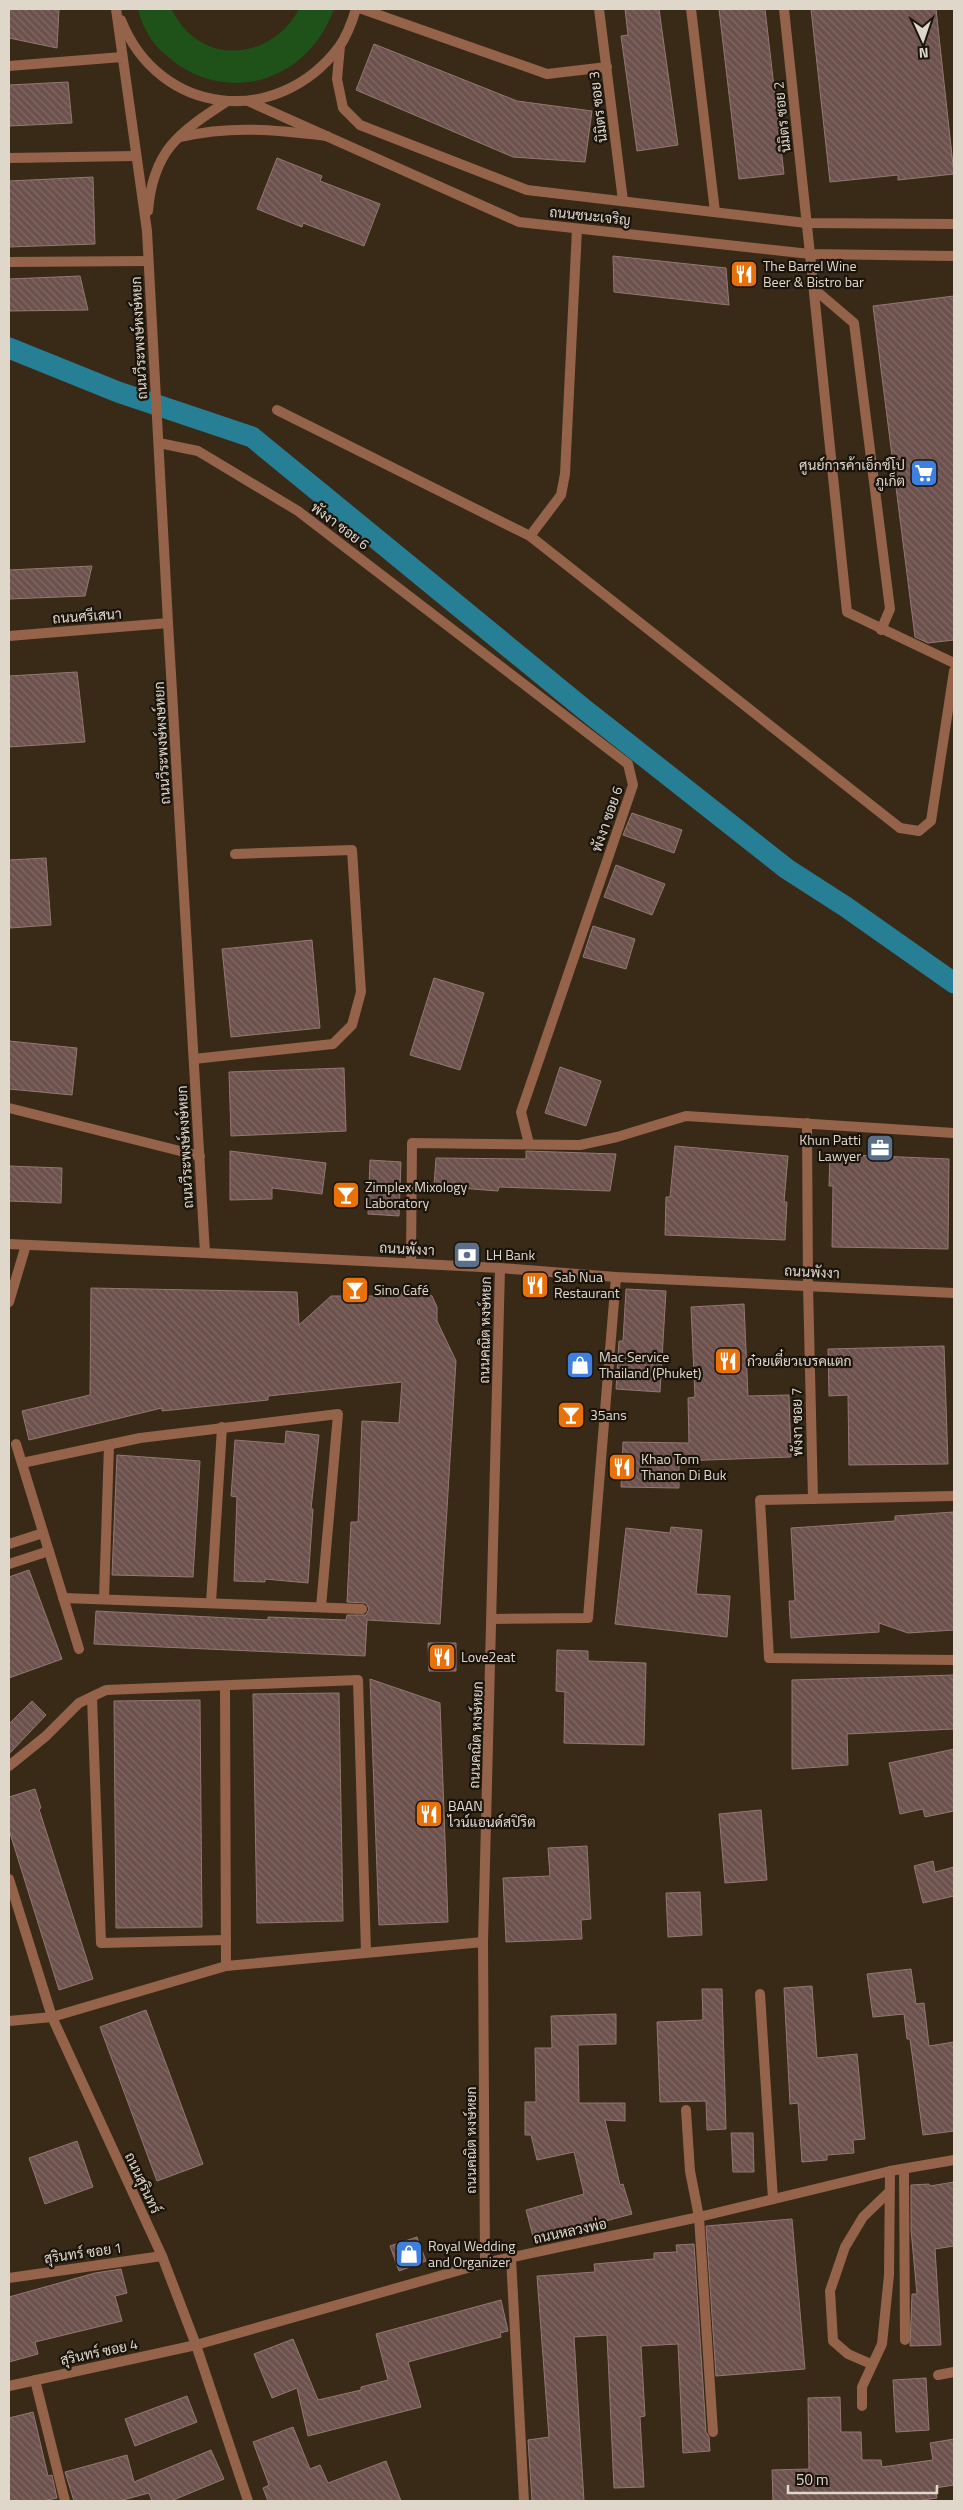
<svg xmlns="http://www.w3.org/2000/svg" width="963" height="2510" viewBox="0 0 963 2510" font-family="'Titillium Web',Sarabun,sans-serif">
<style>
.green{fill:#1f5219}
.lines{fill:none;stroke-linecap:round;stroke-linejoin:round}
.canal{stroke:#267f94;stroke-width:21}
.building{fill:url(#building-back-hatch);stroke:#947772}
.service{stroke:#95624a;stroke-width:10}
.minor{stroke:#95624a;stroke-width:10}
.tertiary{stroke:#95624a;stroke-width:10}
.labels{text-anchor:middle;stroke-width:4.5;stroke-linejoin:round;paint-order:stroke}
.street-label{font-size:14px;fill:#e0d7cb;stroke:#1a140c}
.poi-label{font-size:14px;fill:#e0d7cb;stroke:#1a140c;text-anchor:start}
</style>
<defs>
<pattern id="building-back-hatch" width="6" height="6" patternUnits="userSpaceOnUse" patternTransform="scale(1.25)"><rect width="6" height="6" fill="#6c514d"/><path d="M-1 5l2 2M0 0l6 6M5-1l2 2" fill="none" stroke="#816965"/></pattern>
</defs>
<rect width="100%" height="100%" fill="#382a17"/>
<path class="green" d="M 138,9 L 171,9 C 175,15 179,23 184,28 C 218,67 277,52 299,9 L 334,9 C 310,76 237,105 177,64 C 165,55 152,44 146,30 C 142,24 140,16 138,9 Z"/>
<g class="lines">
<path class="canal" d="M 9,348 L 118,392 L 252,437 L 584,709 L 787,869 L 846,907 L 954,983"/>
</g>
<g class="building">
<path d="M 9,9 L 59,9 L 57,48 L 9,38 Z"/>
<path d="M 625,9 L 659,9 L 678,145 L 637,151 L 621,36 L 628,35 Z"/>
<path d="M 719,9 L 765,9 L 784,174 L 739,179 Z"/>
<path d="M 811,9 L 936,9 L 954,174 L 898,180 L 898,175 L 830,182 Z"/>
<path d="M 374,44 L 517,101 L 592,111 L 585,162 L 513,157 L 356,90 Z"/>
<path d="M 68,82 L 72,123 L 9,126 L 9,85 Z"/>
<path d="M 277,158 L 322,176 L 320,181 L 380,204 L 364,246 L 303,223 L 302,227 L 257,209 Z"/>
<path d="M 93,177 L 95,244 L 9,247 L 9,181 Z"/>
<path d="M 613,256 L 726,268 L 729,305 L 614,292 Z"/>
<path d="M 80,276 L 88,310 L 9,311 L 9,279 Z"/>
<path d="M 954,296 L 954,640 L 928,643 L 915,637 L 873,306 Z"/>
<path d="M 92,566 L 85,596 L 9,599 L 9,570 Z"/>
<path d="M 77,672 L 85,742 L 9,747 L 9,676 Z"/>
<path d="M 632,813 L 682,830 L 674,853 L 623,835 Z"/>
<path d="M 46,858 L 51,925 L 10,928 L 9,860 Z"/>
<path d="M 616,865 L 665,884 L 652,915 L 604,897 Z"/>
<path d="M 593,926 L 635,939 L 626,969 L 583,957 Z"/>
<path d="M 312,940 L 320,1028 L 231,1037 L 222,949 Z"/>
<path d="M 434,978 L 484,993 L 460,1070 L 410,1055 Z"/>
<path d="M 9,1041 L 77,1048 L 72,1095 L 9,1089 Z"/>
<path d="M 560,1067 L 601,1081 L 586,1126 L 545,1113 Z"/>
<path d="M 344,1068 L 346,1131 L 231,1136 L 229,1072 Z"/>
<path d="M 675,1146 L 788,1156 L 784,1202 L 787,1202 L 785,1240 L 665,1235 L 666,1197 L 670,1197 Z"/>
<path d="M 230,1151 L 326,1163 L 322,1194 L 272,1188 L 272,1199 L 230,1200 Z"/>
<path d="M 526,1151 L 616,1154 L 610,1191 L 499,1187 L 498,1191 L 434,1186 L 436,1158 L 526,1159 Z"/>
<path d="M 830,1154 L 949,1159 L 948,1249 L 832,1247 L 833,1186 L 829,1186 Z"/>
<path d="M 370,1160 L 401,1162 L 399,1216 L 368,1214 Z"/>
<path d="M 9,1166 L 62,1168 L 61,1203 L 9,1201 Z"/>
<path d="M 91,1288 L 297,1292 L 299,1325 L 331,1296 L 397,1296 L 403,1291 L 419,1289 L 432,1296 L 437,1307 L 437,1321 L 456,1361 L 440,1624 L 367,1620 L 365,1656 L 94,1644 L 96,1611 L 268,1620 L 268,1617 L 346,1620 L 347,1615 L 366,1615 L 369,1609 L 366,1603 L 347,1602 L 351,1522 L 358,1522 L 362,1421 L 399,1423 L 402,1382 L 268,1396 L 268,1400 L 162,1411 L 162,1408 L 29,1440 L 22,1411 L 90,1395 Z"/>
<path d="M 626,1289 L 666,1291 L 660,1392 L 616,1389 L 619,1341 L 623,1341 Z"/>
<path d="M 744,1304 L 748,1396 L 789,1395 L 791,1457 L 679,1461 L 679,1488 L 621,1487 L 623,1442 L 689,1443 L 688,1398 L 695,1397 L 691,1307 Z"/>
<path d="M 944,1346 L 948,1464 L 849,1465 L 848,1395 L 829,1396 L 828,1349 Z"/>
<path d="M 286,1431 L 319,1435 L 311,1509 L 313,1509 L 308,1583 L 265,1579 L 265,1582 L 234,1581 L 237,1497 L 231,1496 L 235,1440 L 285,1444 Z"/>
<path d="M 117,1455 L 200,1461 L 193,1577 L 112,1575 Z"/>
<path d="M 954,1512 L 954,1630 L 908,1633 L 879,1623 L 879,1632 L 791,1638 L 789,1601 L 795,1601 L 791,1528 L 895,1521 L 895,1516 Z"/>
<path d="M 671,1527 L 702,1530 L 696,1594 L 730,1596 L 727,1637 L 615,1624 L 626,1528 L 670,1533 Z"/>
<path d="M 29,1570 L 62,1659 L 9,1678 L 9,1577 Z"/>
<path d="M 428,1643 L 456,1643 L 456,1671 L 429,1671 Z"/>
<path d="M 557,1650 L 588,1651 L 588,1661 L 646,1663 L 644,1745 L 564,1743 L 565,1692 L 556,1691 Z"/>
<path d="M 954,1675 L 954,1729 L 847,1734 L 848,1765 L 792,1769 L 792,1680 Z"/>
<path d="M 370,1679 L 440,1703 L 448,1922 L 379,1925 Z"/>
<path d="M 339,1693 L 343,1921 L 257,1923 L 253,1694 Z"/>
<path d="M 200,1700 L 202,1927 L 116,1928 L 114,1701 Z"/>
<path d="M 32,1701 L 46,1715 L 9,1754 L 9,1724 Z"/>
<path d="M 954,1749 L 954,1811 L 925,1817 L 923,1809 L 900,1814 L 889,1763 Z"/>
<path d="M 35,1789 L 41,1808 L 39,1809 L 93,1979 L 59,1990 L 9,1830 L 9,1797 Z"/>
<path d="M 761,1810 L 767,1880 L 725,1883 L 719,1814 Z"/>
<path d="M 587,1846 L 591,1919 L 581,1920 L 582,1939 L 506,1942 L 503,1878 L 550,1876 L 548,1848 Z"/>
<path d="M 933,1861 L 935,1872 L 954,1867 L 954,1896 L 923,1903 L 914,1866 Z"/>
<path d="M 700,1892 L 702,1935 L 668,1937 L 666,1893 Z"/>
<path d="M 911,1969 L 916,2004 L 924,2003 L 929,2046 L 954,2042 L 954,2131 L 923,2135 L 910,2039 L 907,2039 L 904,2014 L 873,2017 L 867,1974 Z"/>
<path d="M 812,1986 L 817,2058 L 857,2054 L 865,2139 L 853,2140 L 854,2153 L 827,2155 L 827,2160 L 802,2162 L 798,2103 L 790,2104 L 784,1988 Z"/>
<path d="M 702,1989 L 722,1989 L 726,2129 L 707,2130 L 706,2101 L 660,2102 L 657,2022 L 703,2020 Z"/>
<path d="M 146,2010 L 203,2164 L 157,2181 L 100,2027 Z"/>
<path d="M 616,2014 L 616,2044 L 578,2045 L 579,2103 L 625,2103 L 625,2121 L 605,2120 L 620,2185 L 623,2184 L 632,2214 L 534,2240 L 526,2210 L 584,2194 L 574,2152 L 537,2160 L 531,2135 L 525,2135 L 525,2102 L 536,2102 L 535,2048 L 552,2048 L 551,2016 Z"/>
<path d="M 731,2133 L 753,2133 L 754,2172 L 733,2172 Z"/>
<path d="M 77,2141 L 93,2187 L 45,2204 L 29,2158 Z"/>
<path d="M 954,2182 L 954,2246 L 935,2249 L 941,2345 L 910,2346 L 912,2294 L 917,2294 L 911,2230 L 911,2185 L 929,2184 L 930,2186 Z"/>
<path d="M 792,2219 L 805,2369 L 716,2376 L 706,2226 Z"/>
<path d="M 417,2237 L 426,2261 L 399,2271 L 390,2246 Z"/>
<path d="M 694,2244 L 706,2432 L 709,2437 L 710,2451 L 683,2453 L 678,2344 L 641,2346 L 645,2416 L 640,2417 L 644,2487 L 614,2488 L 607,2335 L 574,2337 L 584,2501 L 532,2501 L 528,2440 L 549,2437 L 537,2276 L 595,2272 L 594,2264 L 654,2259 L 654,2253 L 677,2252 L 676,2245 Z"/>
<path d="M 121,2269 L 127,2293 L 115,2296 L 122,2321 L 35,2342 L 38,2354 L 9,2362 L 9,2297 L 95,2273 Z"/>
<path d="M 501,2300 L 508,2331 L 500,2333 L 501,2337 L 408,2362 L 421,2407 L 308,2436 L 297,2388 L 272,2398 L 254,2354 L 293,2339 L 318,2400 L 361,2390 L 361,2387 L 388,2380 L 376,2334 Z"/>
<path d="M 926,2378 L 929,2430 L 896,2432 L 893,2380 Z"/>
<path d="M 187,2396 L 197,2422 L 135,2446 L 125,2419 Z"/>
<path d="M 840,2397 L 841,2432 L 861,2432 L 862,2460 L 881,2460 L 882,2467 L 933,2460 L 930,2443 L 954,2439 L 954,2485 L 935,2488 L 937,2498 L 916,2501 L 773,2501 L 772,2470 L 809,2469 L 808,2398 Z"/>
<path d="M 33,2412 L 48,2476 L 52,2475 L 57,2498 L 43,2501 L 9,2501 L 9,2418 Z"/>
<path d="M 293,2427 L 310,2469 L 320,2465 L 328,2483 L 386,2461 L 401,2501 L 268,2501 L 263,2488 L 269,2485 L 253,2442 Z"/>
<path d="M 211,2450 L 224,2479 L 171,2501 L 152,2501 L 149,2493 L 119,2501 L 74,2501 L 65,2472 L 127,2455 L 134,2482 Z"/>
</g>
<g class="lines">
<g class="service">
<path d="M 9,66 L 122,57"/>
<path d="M 9,158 L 136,156"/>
<path d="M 810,254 L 847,612 L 954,663"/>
<path d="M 9,262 L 148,261"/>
<path d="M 814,289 L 854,323 L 890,609 L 881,630"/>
<path d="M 194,1059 L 333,1044 L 352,1025 L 361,992 L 352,850 L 235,854"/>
<path d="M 9,1108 L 200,1156"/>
<path d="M 9,1302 L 26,1245"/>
<path d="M 225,1686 L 226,1966"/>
<path d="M 92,1697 L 101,1943 L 226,1940"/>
<path d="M 9,1766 L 46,1736 L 79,1703 L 106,1690 L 358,1680 L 366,1952"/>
<path d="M 52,2017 L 226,1966 L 483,1942"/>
<path d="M 686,2110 L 690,2171 L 699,2217 L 713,2432"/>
<path d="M 904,2169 L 905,2340"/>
<path d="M 871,2364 L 848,2354 L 833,2341 L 830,2291 L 845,2247 L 863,2217 L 889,2192"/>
<path d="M 862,2406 L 862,2387 L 882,2344 L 889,2275 L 890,2171"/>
</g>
<g class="minor">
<path d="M 362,9 L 547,74 L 607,67"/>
<path d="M 599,9 L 623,201"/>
<path d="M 691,9 L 715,212"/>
<path d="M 784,9 L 810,254"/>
<path d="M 340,46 L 337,79 L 343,108 L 360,125 L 527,190 L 806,223 L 954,224"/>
<path d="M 248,101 L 519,222 L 810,254 L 954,256"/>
<path d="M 277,410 L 530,536 L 900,828 L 919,831 L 931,821 L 954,671"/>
<path d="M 159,443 L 198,451 L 298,511 L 628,764 L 633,785 L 521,1112 L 529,1144"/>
<path d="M 530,536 L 561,495 L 565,474 L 577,229"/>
<path d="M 168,623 L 205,1253"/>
<path d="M 807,1123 L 808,1285 L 813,1499"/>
<path d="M 411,1263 L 412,1143 L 580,1145 L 617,1137 L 686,1116 L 954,1133"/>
<path d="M 16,1444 L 79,1649"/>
<path d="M 22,1463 L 140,1438 L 338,1414 L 321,1607"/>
<path d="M 954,1496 L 760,1500 L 769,1658 L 954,1660"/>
<path d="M 9,1544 L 43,1533"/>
<path d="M 9,1564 L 49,1551"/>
<path d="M 63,1598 L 362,1609"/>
<path d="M 104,1599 L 109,1445"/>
<path d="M 211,1603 L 222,1427"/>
<path d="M 493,1619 L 588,1618 L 616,1277"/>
<path d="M 760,1994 L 773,2199"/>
<path d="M 9,2021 L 52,2017"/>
<path d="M 511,2258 L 524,2501"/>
<path d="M 485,2263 L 483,1942 L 500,1268"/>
<path d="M 9,2278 L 162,2256"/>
<path d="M 938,2375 L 954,2372"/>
<path d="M 35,2380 L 65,2501"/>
<path d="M 9,2386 L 196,2345 L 485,2263 L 699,2217 L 890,2171 L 954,2160"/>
</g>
<g class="tertiary">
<path d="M 121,20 C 159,116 277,129 339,47 C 347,36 352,22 356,9"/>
<path d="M 181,137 C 231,125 277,130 327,136"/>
<path d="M 148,211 C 153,151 178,133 226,102"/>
<path d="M 9,636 L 168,623 L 147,231 L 116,9"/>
<path d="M 9,1244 L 205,1253 L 500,1268 L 616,1277 L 954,1293"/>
<path d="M 9,1879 L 52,2017 L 162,2256 L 196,2345 L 248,2501"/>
</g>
</g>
<defs>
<g id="restaurant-square" transform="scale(1.4375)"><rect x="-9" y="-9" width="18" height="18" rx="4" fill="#e8710a" stroke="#1a140c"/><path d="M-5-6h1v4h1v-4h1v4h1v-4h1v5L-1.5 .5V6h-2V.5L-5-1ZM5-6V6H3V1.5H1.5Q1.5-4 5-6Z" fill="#fff"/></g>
<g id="supermarket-square" transform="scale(1.4375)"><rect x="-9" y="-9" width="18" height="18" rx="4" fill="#3f7fe0" stroke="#1a140c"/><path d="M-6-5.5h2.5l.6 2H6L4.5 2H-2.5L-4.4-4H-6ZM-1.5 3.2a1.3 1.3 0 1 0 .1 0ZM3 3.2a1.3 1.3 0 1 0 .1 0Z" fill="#fff"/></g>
<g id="office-square" transform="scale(1.4375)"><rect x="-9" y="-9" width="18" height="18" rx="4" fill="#5c6f8a" stroke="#1a140c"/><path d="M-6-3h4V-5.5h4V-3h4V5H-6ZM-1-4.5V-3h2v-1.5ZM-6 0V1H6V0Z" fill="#fff"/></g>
<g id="bar-square" transform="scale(1.4375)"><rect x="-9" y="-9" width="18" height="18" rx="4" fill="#e8710a" stroke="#1a140c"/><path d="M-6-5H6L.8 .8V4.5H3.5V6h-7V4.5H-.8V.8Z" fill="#fff"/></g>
<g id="bank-square" transform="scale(1.4375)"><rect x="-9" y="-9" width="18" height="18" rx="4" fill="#5c6f8a" stroke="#1a140c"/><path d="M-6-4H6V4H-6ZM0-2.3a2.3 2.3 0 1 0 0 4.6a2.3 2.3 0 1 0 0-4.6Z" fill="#fff"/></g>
<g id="shop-square" transform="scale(1.4375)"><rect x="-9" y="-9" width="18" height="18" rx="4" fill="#3f7fe0" stroke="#1a140c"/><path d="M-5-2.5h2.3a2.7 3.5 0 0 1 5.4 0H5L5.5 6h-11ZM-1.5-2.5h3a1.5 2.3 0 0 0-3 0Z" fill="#fff"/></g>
</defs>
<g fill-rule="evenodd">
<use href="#restaurant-square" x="744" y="274"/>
<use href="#supermarket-square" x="924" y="473"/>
<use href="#office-square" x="880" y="1148"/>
<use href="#bar-square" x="346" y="1195"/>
<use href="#bank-square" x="467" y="1255"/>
<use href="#restaurant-square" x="535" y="1285"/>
<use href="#bar-square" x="355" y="1290"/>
<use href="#restaurant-square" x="728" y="1361"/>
<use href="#shop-square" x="580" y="1365"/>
<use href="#bar-square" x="571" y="1415"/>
<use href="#restaurant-square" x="622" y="1467"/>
<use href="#restaurant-square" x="442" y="1657"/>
<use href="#restaurant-square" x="429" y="1814"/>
<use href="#shop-square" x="409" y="2254"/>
</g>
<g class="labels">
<g class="street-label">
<text transform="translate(598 107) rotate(-97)" y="5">นิมิตร ซอย 3</text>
<text transform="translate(782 117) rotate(-96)" y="5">นิมิตร ซอย 2</text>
<text transform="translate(590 216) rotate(6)" y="5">ถนนชนะเจริญ</text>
<text transform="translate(139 338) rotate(-93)" y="5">ถนนวีระพงษ์หงษ์หยก</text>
<text transform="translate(340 526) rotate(37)" y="5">พังงา ซอย 6</text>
<text transform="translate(87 616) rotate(-4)" y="5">ถนนศรีเสนา</text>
<text transform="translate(162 743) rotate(-93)" y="5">ถนนวีระพงษ์หงษ์หยก</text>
<text transform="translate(607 819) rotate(-71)" y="5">พังงา ซอย 6</text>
<text transform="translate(185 1147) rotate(-93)" y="5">ถนนวีระพงษ์หงษ์หยก</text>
<text transform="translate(407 1249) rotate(3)" y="5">ถนนพังงา</text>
<text transform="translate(812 1272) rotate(3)" y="5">ถนนพังงา</text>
<text transform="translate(485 1330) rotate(-89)" y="5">ถนนคณิต หงษ์หยก</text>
<text transform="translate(797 1422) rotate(-91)" y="5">พังงา ซอย 7</text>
<text transform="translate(476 1735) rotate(-88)" y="5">ถนนคณิต หงษ์หยก</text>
<text transform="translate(471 2140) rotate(-90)" y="5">ถนนคณิต หงษ์หยก</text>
<text transform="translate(143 2183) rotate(65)" y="5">ถนนสุรินทร์</text>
<text transform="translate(570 2231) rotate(-12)" y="5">ถนนหลวงพ่อ</text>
<text transform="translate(83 2253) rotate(-8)" y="5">สุรินทร์ ซอย 1</text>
<text transform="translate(99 2352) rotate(-12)" y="5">สุรินทร์ ซอย 4</text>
</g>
<g class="poi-label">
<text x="763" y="271">The Barrel Wine<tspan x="763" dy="16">Beer &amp; Bistro bar</tspan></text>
<text x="905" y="470" text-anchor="end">ศูนย์การค้าเอ็กซ์โป<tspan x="905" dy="16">ภูเก็ต</tspan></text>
<text x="861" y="1145" text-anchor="end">Khun Patti<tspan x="861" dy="16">Lawyer</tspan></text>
<text x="365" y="1192">Zimplex Mixology<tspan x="365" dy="16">Laboratory</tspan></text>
<text x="486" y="1260">LH Bank</text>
<text x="554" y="1282">Sab Nua<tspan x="554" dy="16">Restaurant</tspan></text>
<text x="374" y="1295">Sino Café</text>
<text x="599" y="1362">Mac Service<tspan x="599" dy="16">Thailand (Phuket)</tspan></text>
<text x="747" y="1366">ก๋วยเตี๋ยวเบรคแตก</text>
<text x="590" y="1420">35ans</text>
<text x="641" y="1464">Khao Tom<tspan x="641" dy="16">Thanon Di Buk</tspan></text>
<text x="461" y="1662">Love2eat</text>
<text x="448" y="1811">BAAN<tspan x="448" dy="16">ไวน์แอนด์สปิริต</tspan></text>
<text x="428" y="2251">Royal Wedding<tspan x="428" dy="16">and Organizer</tspan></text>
</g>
</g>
<rect width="963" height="2510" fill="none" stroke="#e0d7cb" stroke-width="20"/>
<g transform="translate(923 40) rotate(177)" stroke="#1a140c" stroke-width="4" paint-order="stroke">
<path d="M0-4L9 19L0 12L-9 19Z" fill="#e0d7cb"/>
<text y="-8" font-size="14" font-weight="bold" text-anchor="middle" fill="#e0d7cb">N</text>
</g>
<path d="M788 2485v8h149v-8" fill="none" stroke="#e0d7cb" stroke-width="2.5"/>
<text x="796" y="2485" font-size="15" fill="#e0d7cb" stroke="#1a140c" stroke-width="4" paint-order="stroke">50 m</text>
</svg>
